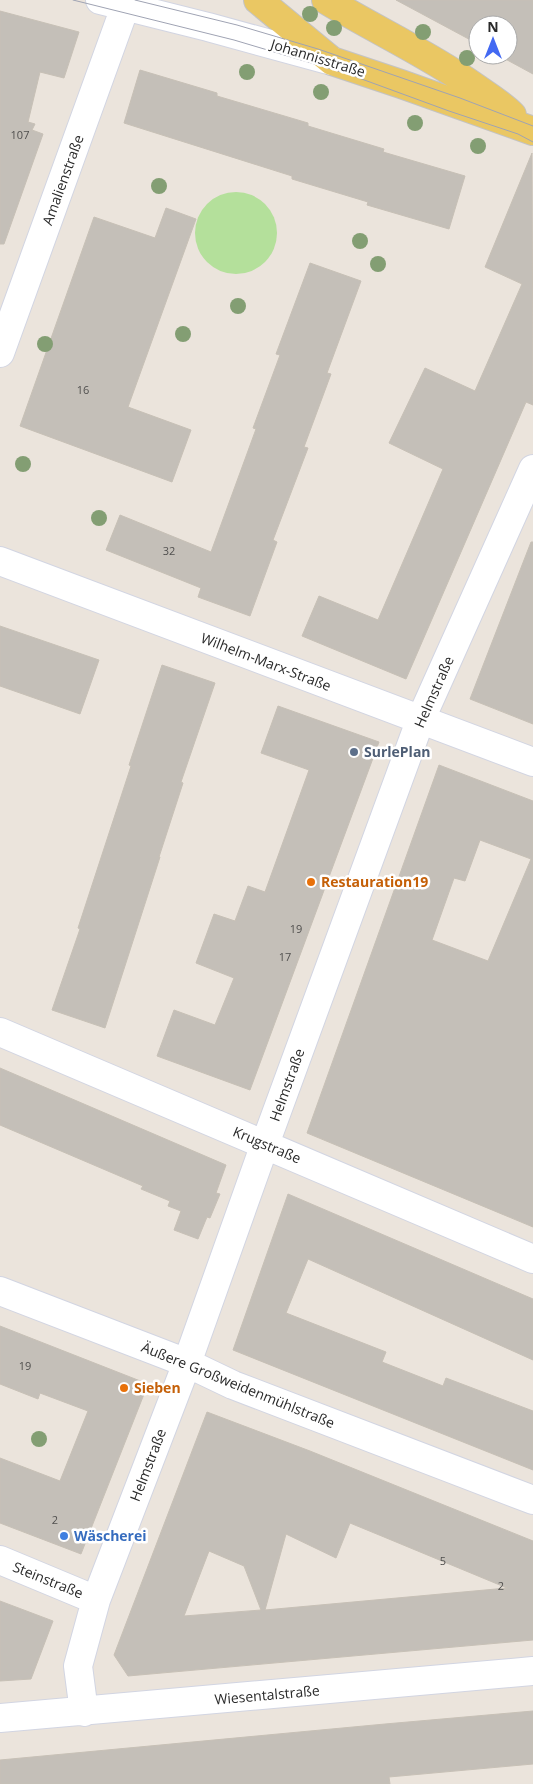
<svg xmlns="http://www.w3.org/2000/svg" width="533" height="1784" font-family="'Open Sans',sans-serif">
<rect width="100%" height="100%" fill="#ebe4dc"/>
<path fill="#b4e09b" d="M195 233a41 41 0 1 1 82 0a41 41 0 1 1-82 0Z"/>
<path fill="#c4bfb8" stroke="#c7c0b6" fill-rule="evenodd" d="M396,0h137v74l-35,-19h10v-30h-30v19z
M0,11l79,21 -15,46 -24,-6 -12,50 7,2 -3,6 11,4 -39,110h-4z
M140,70l77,23v3l91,27v3l76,23 -1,3 82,24 -16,53 -82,-24 1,-3 -76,-23v-3l-168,-53z
M532,153l1,252 -7,-3 -120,277 -104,-43 17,-40 59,24 65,-151 -54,-26 36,-75 50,23 47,-107 -37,-17z
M166,208l30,11 -68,188 63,23 -19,52 -152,-56 74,-209 61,21z
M310,263l51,18 -34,92 4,1 -27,73 4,1 -35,92 4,2 -27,74 -52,-19 3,-9 -95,-38 14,-35 91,37 45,-123 -3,-1 27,-73 -4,-1z
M531,542h2v182l-63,-25z
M0,626l99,34 -19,54 -80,-28z
M162,665l53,18 -34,99 2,1 -24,74h1l-55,171 -53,-18 28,-81 -2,-1 53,-162 -2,-1z
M278,706l101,36 -129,348 -93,-34 17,-46 41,15 19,-47 -38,-15 18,-49 21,7 13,-35 17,6 44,-122 -48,-17z
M439,765l94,36v426l-226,-94zM480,840l51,19 -43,102 -56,-21 22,-62 11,3z
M0,1068l226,97 -10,28 4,1 -10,24 -3,-1 -9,22 -24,-9 7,-19 -13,-5 2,-5 -29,-12 2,-3 -143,-61z
M288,1194l245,105v61l-225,-101 -22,54 100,39 -4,10 61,24 3,-8 87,33v59l-300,-120z
M0,1326l148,58 -67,170 -81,-31v-65l60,23 28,-70 -48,-18 -2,6 -38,-15z
M207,1412l103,39 223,90v99l-405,36 -14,-21zM350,1523l34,14 123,51 -242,22 21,-76 50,24zM209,1551l35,15 17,44 -77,6z
M0,1601l53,20 -22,58 -31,2z
M533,1711v53l-144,13 1,7h-390v-24l385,-36z"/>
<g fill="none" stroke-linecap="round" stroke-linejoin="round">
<defs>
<path id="minor" d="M100,0l108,27 124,34
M0,353l125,-346
M0,561l533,201
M0,1032l533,227
M0,1291l187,72 46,22 300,115
M0,1560l96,40
M84,1712l-6,-46 18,-66 91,-237 78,-219 155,-423 113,-252
M0,1718l533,-47"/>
<path id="major" d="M258,0l74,61 69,23 132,47
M326,0c48,29 100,53 146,85 14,10 28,18 40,30"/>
</defs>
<use href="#minor" stroke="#d2d5e2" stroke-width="30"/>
<use href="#major" stroke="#c3c3c3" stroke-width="30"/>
<use href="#minor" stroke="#fff" stroke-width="28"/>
<use href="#major" stroke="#eac763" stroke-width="28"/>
<path stroke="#9fa3b3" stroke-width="1" d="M73,0l161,40 114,34 101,37 69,23 15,8
M135,0l102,25 81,24 142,49 73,28"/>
</g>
<g fill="#839e73">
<circle cx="310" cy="14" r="8"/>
<circle cx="334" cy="28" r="8"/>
<circle cx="423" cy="32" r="8"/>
<circle cx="467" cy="58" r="8"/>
<circle cx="247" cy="72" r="8"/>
<circle cx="321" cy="92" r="8"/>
<circle cx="415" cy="123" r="8"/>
<circle cx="478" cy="146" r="8"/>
<circle cx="159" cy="186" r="8"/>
<circle cx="360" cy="241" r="8"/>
<circle cx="378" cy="264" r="8"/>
<circle cx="238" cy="306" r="8"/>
<circle cx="183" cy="334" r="8"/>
<circle cx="45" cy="344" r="8"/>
<circle cx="23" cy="464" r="8"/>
<circle cx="99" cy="518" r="8"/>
<circle cx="39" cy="1439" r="8"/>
</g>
<circle fill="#5c6f8a" stroke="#fff" stroke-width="2" cx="354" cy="752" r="5"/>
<g fill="#e8710a" stroke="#fff" stroke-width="2">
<circle cx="311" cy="882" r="5"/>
<circle cx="124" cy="1388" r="5"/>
</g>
<circle fill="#3f7fe0" stroke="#fff" stroke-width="2" cx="64" cy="1536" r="5"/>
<g text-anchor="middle" stroke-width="5" stroke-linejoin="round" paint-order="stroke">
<g font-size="11" fill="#504f4e">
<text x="20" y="139">107</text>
<text x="83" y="394">16</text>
<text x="169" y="555">32</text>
<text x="296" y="933">19</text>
<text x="285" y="961">17</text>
<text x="25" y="1370">19</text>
<text x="55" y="1524">2</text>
<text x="443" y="1565">5</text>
<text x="501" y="1590">2</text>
</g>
<g font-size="14" fill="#2a2a2a" stroke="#fff">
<text transform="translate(318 58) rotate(17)" y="5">Johannisstraße</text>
<text transform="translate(63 180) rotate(-70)" y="5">Amalienstraße</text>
<text transform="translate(266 662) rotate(21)" y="5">Wilhelm-Marx-Straße</text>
<text transform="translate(434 692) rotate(-66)" y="5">Helmstraße</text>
<text transform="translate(287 1085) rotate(-70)" y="5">Helmstraße</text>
<text transform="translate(267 1145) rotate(23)" y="5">Krugstraße</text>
<text transform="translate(238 1385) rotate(22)" y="5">Äußere Großweidenmühlstraße</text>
<text transform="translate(148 1465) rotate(-69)" y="5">Helmstraße</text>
<text transform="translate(48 1580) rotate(22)" y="5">Steinstraße</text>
<text transform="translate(267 1695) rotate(-5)" y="5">Wiesentalstraße</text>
</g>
<g font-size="14" font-weight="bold" fill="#4e5e75" stroke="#fff" text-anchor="start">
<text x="364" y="757">SurlePlan</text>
</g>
<g font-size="14" font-weight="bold" fill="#c56008" stroke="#fff" text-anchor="start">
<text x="321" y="887">Restauration19</text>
<text x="134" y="1393">Sieben</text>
</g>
<g font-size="14" font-weight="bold" fill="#366cbe" stroke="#fff" text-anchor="start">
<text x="74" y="1541">Wäscherei</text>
</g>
</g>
<g transform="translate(493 40)"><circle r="24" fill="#ffffff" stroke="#aaaaaa"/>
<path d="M0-4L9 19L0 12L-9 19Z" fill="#4369f2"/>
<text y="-8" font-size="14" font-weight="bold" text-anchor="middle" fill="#2a2a2a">N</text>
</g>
</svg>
